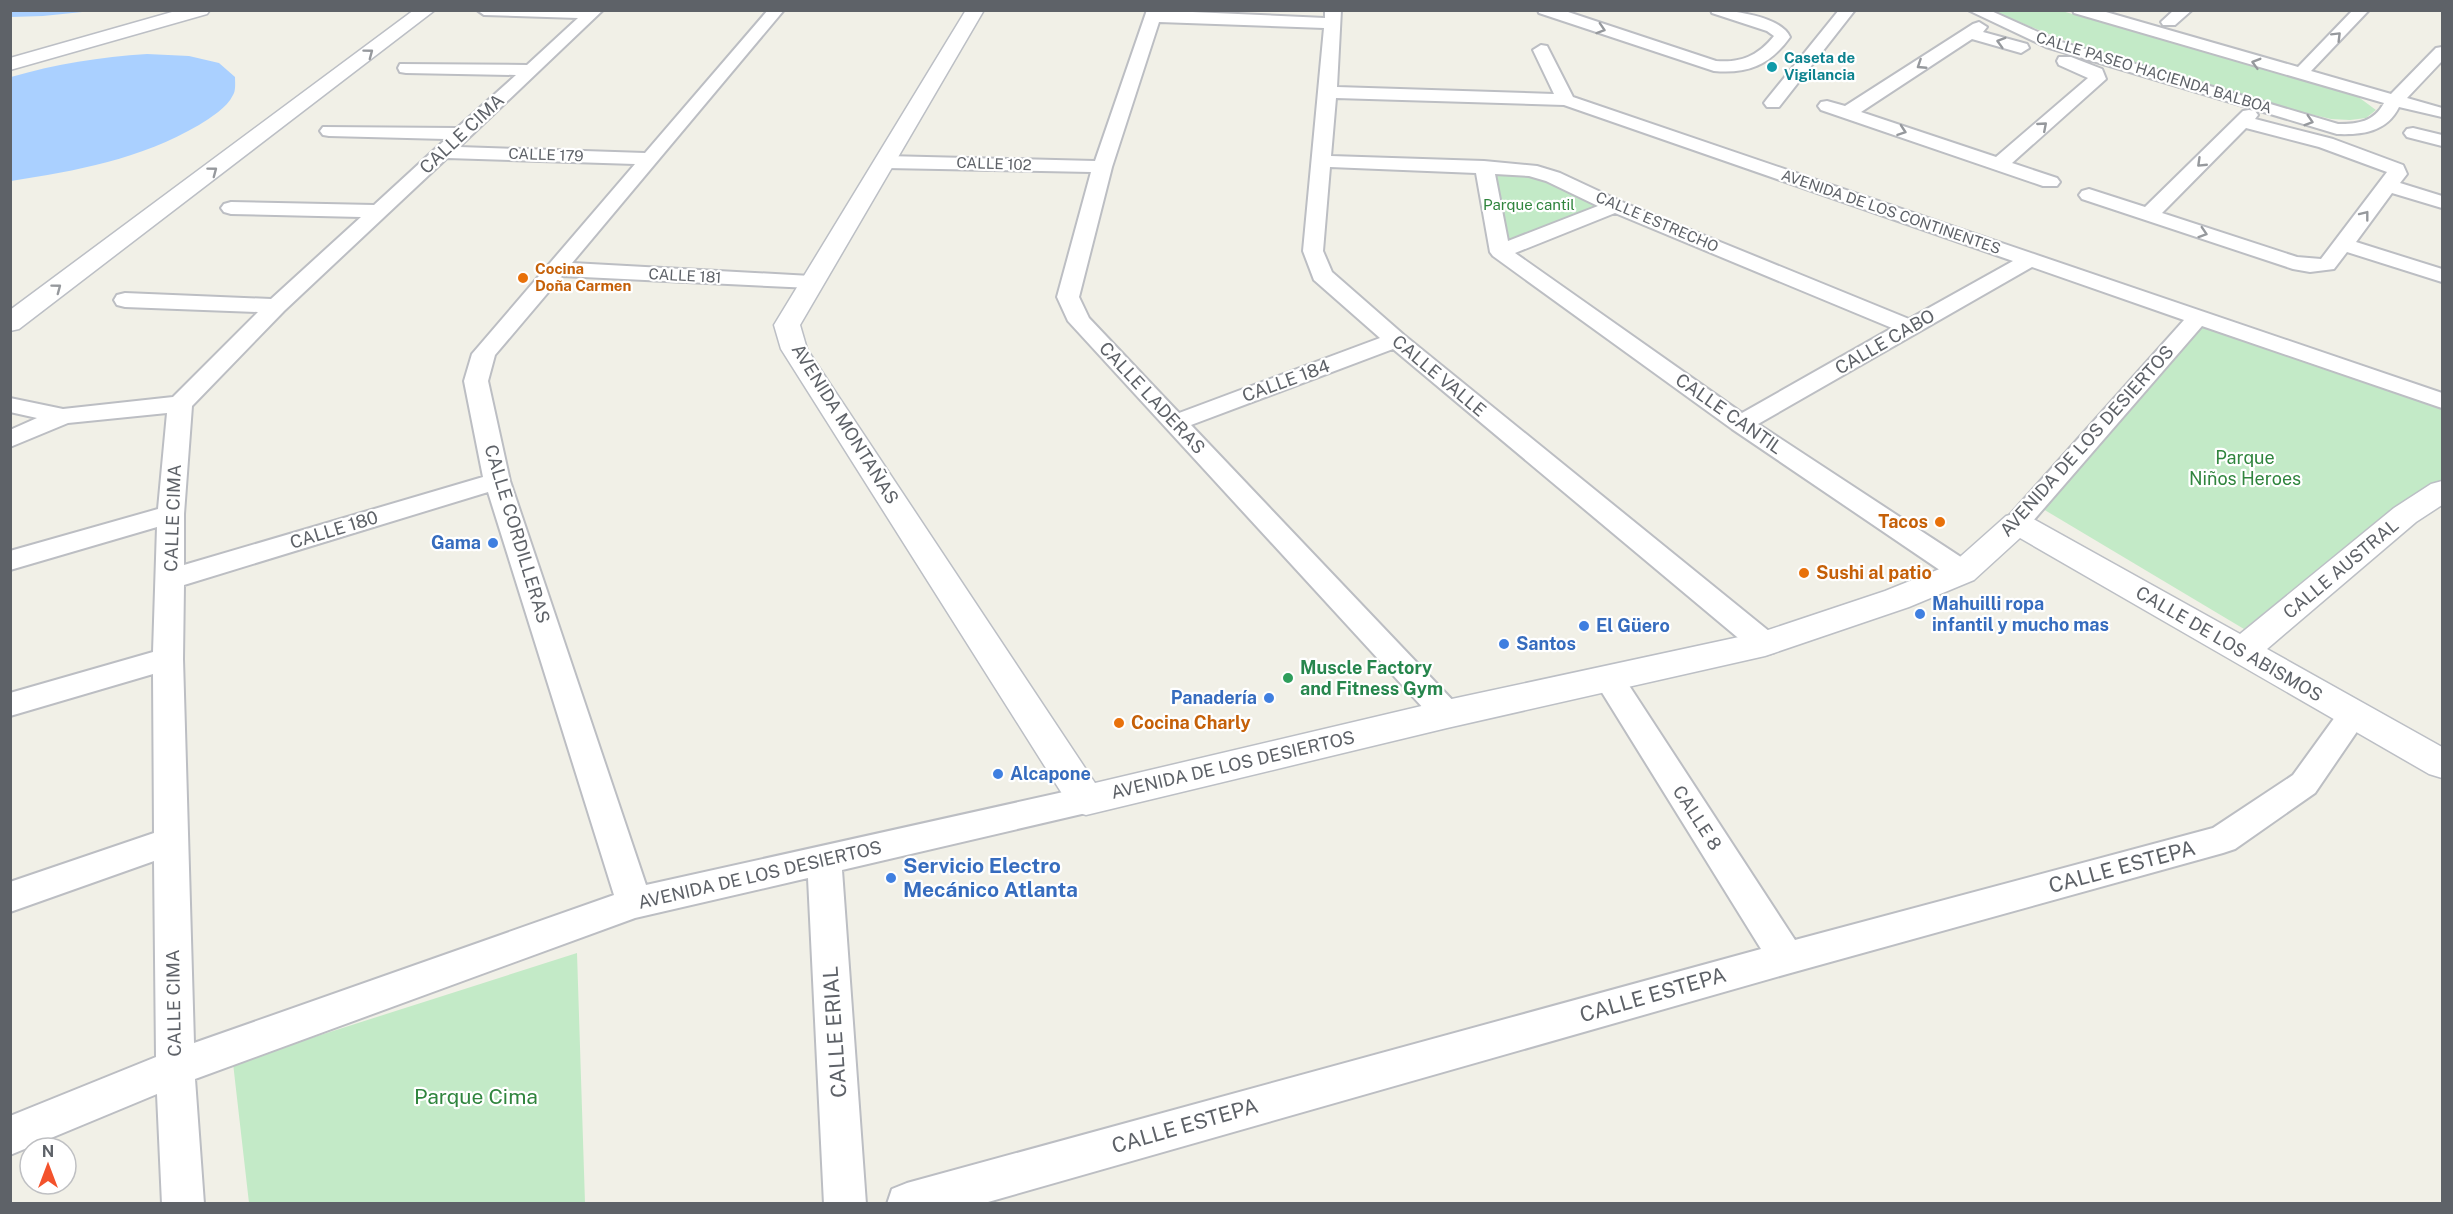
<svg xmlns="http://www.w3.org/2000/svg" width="2453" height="1214" font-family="'Public Sans',sans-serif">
<rect width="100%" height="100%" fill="#f1f0e7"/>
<path fill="#c3eac7" d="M1993,11h69l295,85 19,14 -10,8 -16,2 -19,-1 -34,-8 -201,-60 -45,-16z
M1495,170l33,3 80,33 -100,39z
M2207,321l235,83v75l-46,29 -152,121 -201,-120z
M577,953l8,250h-336l-16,-140z"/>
<path fill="#aad0ff" d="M10,11l1,-1 81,1 -49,5 -32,1z
M147,54l42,2 30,7 16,14c0,5 1,14 -2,18 -6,13 -23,23 -34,30 -58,34 -123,46 -188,56v-104c45,-13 89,-20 136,-23z"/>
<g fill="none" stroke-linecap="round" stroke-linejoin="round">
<defs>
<path id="street" d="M477,10h126l-144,137 186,6 123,-143h16l-212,253 239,13 8,1 3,5 -3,5 -8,1 -249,-12 -67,79 -7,26 22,100 136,404 440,-98 12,4 4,9 -4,9 -12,4 -244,57 24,334h-42l-16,-326 -173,40 -440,161 9,125h-42l-5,-110 -147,61v-39l146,-59 -2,-196 -144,51v-30l144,-49 -1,-159 -143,42v-23l143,-41 4,-125 -147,43v-19l148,-42 9,-96 -99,10 -58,24v-17l27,-12 -27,-6v-14l53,11 110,-12 85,-85 -133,-5 -8,-2 -3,-5 3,-5 8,-2 146,6 90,-82 -130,-3 -7,-2 -3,-4 3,-4 7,-2 143,3 72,-66 -117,-3 -6,-1 -3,-4 3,-4 134,1 59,-53 -110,-2 -6,-1 -2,-4 2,-4 127,1 51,-47 -94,-3zM447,158l188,6 -163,190 -8,27 19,96 -299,88v-51l8,-108 92,-95zM488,492l126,403 -420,148 -11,-384 1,-74z
M1147,10l178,8v-8h16l-4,77 217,7 -21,-44 8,-5 6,1 26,51 869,296v15l-240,-82 -176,203 -9,3 -9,-3 -4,-6 4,-6 176,-197 -152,-53 -274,157 215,141 4,7 -4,7 -10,3 -10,-3 -221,-150 -239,-173 -3,-4 -14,-79 -146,-6 -7,84 9,21 72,63 371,301 5,8 -5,8 -10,3 -10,-3 -362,-303 -202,76 267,281 4,8 -4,8 -11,4 -11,-4 -368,-401 -11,-24 34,-125 -205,-4 -7,-2 -2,-4 2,-4 7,-2 209,5zM1159,22l165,6 -21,223 11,29 66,58 -201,75 -90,-95 -10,-21 33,-130zM1336,98l228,7 449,156 -104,58 -287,-117 -62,-29 -23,-7 -53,-5 -153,-5zM1495,174l34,2 17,5 52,25 -90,35zM1615,213l277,115 -150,85 -227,-160z
M1538,10h24l154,51c25,2 42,-5 58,-25l-7,-5 -55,-18 -1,-3c20,0 70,6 79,27 -20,28 -42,37 -76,34l-175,-58z
M1839,10h16l-76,97h-12l-3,-4 3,-4z
M1968,10h21l69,31 280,83c20,0 36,-2 46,-21l-310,-90 -1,-3h26l199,57 55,-57h16l-58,61 80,23 45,-46 6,-1v14l-35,37 35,10v9l-43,-10c-12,25 -37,28 -62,27l-291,-87z
M2174,10h18l-17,15h-12l-2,-3z
M1979,22l8,5 -4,5 44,12 2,4 -8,5 -49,-14 -111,73 135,45 92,-79 -29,-13 -2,-4 2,-4h12l31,12 4,10 -94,84 45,15 3,4 -3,4h-14l-222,-76 -3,-4 3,-4 6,-1 18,5 128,-82z
M2249,110l6,1 3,4 -3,4 78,20 70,26 4,9 -7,9 42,13v12l-50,-15 -36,49 86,27v13l-95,-30 -13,17 -24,3 -17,-3 -211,-70 -3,-4 3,-4 7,-2 56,18 98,-96zM2246,128l73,19 68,25 -66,87 -24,-2 -135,-44z
M2413,128l29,7v11l-35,-9 -3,-4 3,-4z
M1608,667l11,3 176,270 418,-112 80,-53 50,-69 11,-4 11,4 4,8 -54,79 -80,56 -12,4 -436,121 -806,230h-94l5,-15 15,-6 854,-234 -168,-271 4,-8z"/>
<path id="secondary" d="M179,10h31l-3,4 -197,56v-12z
M414,10h21l-416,319 -9,2v-21z
M966,10h18l-184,315 7,24 288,434 352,-83 315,-68 123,-41 67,-27 54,-48 11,-3 11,3 212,118 154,-126 37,-24 11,-3v24l-26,17 -149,127 175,98v31l-13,-4 -409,-236 -46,42 -65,27 -144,49 -318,72 -361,87 -13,-4 -292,-462 -7,-24z"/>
</defs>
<use href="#street" stroke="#bcbec3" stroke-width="4"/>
<use href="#secondary" stroke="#bcbfc5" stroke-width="3"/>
<use href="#street" fill="#fff" fill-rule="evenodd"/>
<use href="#secondary" fill="#fff" fill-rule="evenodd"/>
</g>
<defs><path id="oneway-chevron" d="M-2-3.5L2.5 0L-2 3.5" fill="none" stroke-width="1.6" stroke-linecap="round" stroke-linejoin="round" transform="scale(1.5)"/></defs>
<g stroke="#96999d">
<use href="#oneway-chevron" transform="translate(1601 29) rotate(18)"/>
<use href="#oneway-chevron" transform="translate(2337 36) rotate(-45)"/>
<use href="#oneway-chevron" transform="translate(2001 42) rotate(-164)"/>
<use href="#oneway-chevron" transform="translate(369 53) rotate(-37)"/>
<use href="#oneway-chevron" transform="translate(2256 63) rotate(-164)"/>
<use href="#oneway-chevron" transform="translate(1921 65) rotate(147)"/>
<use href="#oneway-chevron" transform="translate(2309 121) rotate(17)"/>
<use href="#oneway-chevron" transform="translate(2043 126) rotate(-41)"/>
<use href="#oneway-chevron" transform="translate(1902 131) rotate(19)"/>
<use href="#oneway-chevron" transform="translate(2201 163) rotate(136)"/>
<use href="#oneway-chevron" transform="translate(213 171) rotate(-37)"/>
<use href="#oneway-chevron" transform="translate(2365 215) rotate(-52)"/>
<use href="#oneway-chevron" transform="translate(2203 233) rotate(18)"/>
<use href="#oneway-chevron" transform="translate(57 288) rotate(-37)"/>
</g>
<circle fill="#0f9aa8" stroke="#fff" stroke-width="2" cx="1772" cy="67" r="6"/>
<g fill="#e8710a" stroke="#fff" stroke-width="2">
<circle cx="523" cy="278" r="6"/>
<circle cx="1940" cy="522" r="6"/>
<circle cx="1804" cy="573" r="6"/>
<circle cx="1119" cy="723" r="6"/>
</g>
<g fill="#3f7fe0" stroke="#fff" stroke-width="2">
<circle cx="493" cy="543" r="6"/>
<circle cx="1920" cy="614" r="6"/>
<circle cx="1584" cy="626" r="6"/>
<circle cx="1504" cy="644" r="6"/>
<circle cx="1269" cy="698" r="6"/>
<circle cx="998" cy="774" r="6"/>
<circle cx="891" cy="878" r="6"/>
</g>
<circle fill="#2e9e5b" stroke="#fff" stroke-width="2" cx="1288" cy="678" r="6"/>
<g text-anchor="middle" stroke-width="4.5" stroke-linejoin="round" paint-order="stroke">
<g font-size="15" font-weight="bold" fill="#0d838f" stroke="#fff" text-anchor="start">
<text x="1784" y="63">Caseta de<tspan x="1784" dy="17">Vigilancia</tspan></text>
</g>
<g font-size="15" fill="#5e6268" stroke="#fff">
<text transform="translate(2154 73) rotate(17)" y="5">CALLE PASEO HACIENDA BALBOA</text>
<text transform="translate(546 155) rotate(2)" y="5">CALLE 179</text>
<text transform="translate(994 164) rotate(2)" y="5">CALLE 102</text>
<text transform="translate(1891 212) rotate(19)" y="5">AVENIDA DE LOS CONTINENTES</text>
<text transform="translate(1657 222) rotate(23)" y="5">CALLE ESTRECHO</text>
<text transform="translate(685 276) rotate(3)" y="5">CALLE 181</text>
</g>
<g font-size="15" fill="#30853e" stroke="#fff">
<text x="1529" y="210">Parque cantil</text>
</g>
<g font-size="15" font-weight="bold" fill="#c56008" stroke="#fff" text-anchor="start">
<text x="535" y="274">Cocina<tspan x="535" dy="17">Doña Carmen</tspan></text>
</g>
<g font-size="18" fill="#5e6268" stroke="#fff">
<text transform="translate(462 134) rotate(-43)" y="6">CALLE CIMA</text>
<text transform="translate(1885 342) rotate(-30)" y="6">CALLE CABO</text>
<text transform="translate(1439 376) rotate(40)" y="6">CALLE VALLE</text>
<text transform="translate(1286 381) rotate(-20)" y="6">CALLE 184</text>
<text transform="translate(1152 398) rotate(47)" y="6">CALLE LADERAS</text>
<text transform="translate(1729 414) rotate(35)" y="6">CALLE CANTIL</text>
<text transform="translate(845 424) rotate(58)" y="6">AVENIDA MONTAÑAS</text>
<text transform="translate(2087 441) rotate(-48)" y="6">AVENIDA DE LOS DESIERTOS</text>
<text transform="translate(173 518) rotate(-88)" y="6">CALLE CIMA</text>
<text transform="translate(334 530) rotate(-17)" y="6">CALLE 180</text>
<text transform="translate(517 534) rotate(73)" y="6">CALLE CORDILLERAS</text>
<text transform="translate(2341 569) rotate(-40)" y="6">CALLE AUSTRAL</text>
<text transform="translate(2229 644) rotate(30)" y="6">CALLE DE LOS ABISMOS</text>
<text transform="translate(1233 765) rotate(-13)" y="6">AVENIDA DE LOS DESIERTOS</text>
<text transform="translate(1697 818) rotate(57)" y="6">CALLE 8</text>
<text transform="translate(760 875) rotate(-13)" y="6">AVENIDA DE LOS DESIERTOS</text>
<text transform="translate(174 1003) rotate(-91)" y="6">CALLE CIMA</text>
</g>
<g font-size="18" fill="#30853e" stroke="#fff">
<text x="2245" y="464">Parque<tspan x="2245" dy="21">Niños Heroes</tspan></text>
</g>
<g font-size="18" font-weight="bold" fill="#c56008" stroke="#fff" text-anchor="start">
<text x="1928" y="528" text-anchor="end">Tacos</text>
<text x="1816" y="579">Sushi al patio</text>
<text x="1131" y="729">Cocina Charly</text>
</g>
<g font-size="18" font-weight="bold" fill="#366cbe" stroke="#fff" text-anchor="start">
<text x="481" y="549" text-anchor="end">Gama</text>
<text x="1932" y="610">Mahuilli ropa<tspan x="1932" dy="21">infantil y mucho mas</tspan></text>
<text x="1596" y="632">El Güero</text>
<text x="1516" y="650">Santos</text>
<text x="1257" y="704" text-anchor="end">Panadería</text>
<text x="1010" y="780">Alcapone</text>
</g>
<g font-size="18" font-weight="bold" fill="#27864d" stroke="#fff" text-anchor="start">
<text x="1300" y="674">Muscle Factory<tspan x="1300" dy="21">and Fitness Gym</tspan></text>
</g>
<g font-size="21" font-weight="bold" fill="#366cbe" stroke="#fff" text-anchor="start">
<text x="903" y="873">Servicio Electro<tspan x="903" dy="24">Mecánico Atlanta</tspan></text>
</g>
<g font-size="21" fill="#5e6268" stroke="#fff">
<text transform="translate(2122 867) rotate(-15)" y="7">CALLE ESTEPA</text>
<text transform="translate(1653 995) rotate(-16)" y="7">CALLE ESTEPA</text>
<text transform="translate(835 1032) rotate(-94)" y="7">CALLE ERIAL</text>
<text transform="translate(1185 1126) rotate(-16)" y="7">CALLE ESTEPA</text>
</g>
<g font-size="21" fill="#30853e" stroke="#fff">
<text x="476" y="1104">Parque Cima</text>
</g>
</g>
<rect width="2453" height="1214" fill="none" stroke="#5e6268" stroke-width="24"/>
<g transform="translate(48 1166)"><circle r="28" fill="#ffffff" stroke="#bfc0c3" stroke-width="1.5"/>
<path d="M0-4.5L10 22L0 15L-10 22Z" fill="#f3522c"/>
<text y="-9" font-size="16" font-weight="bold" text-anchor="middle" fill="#5e6268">N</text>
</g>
</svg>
